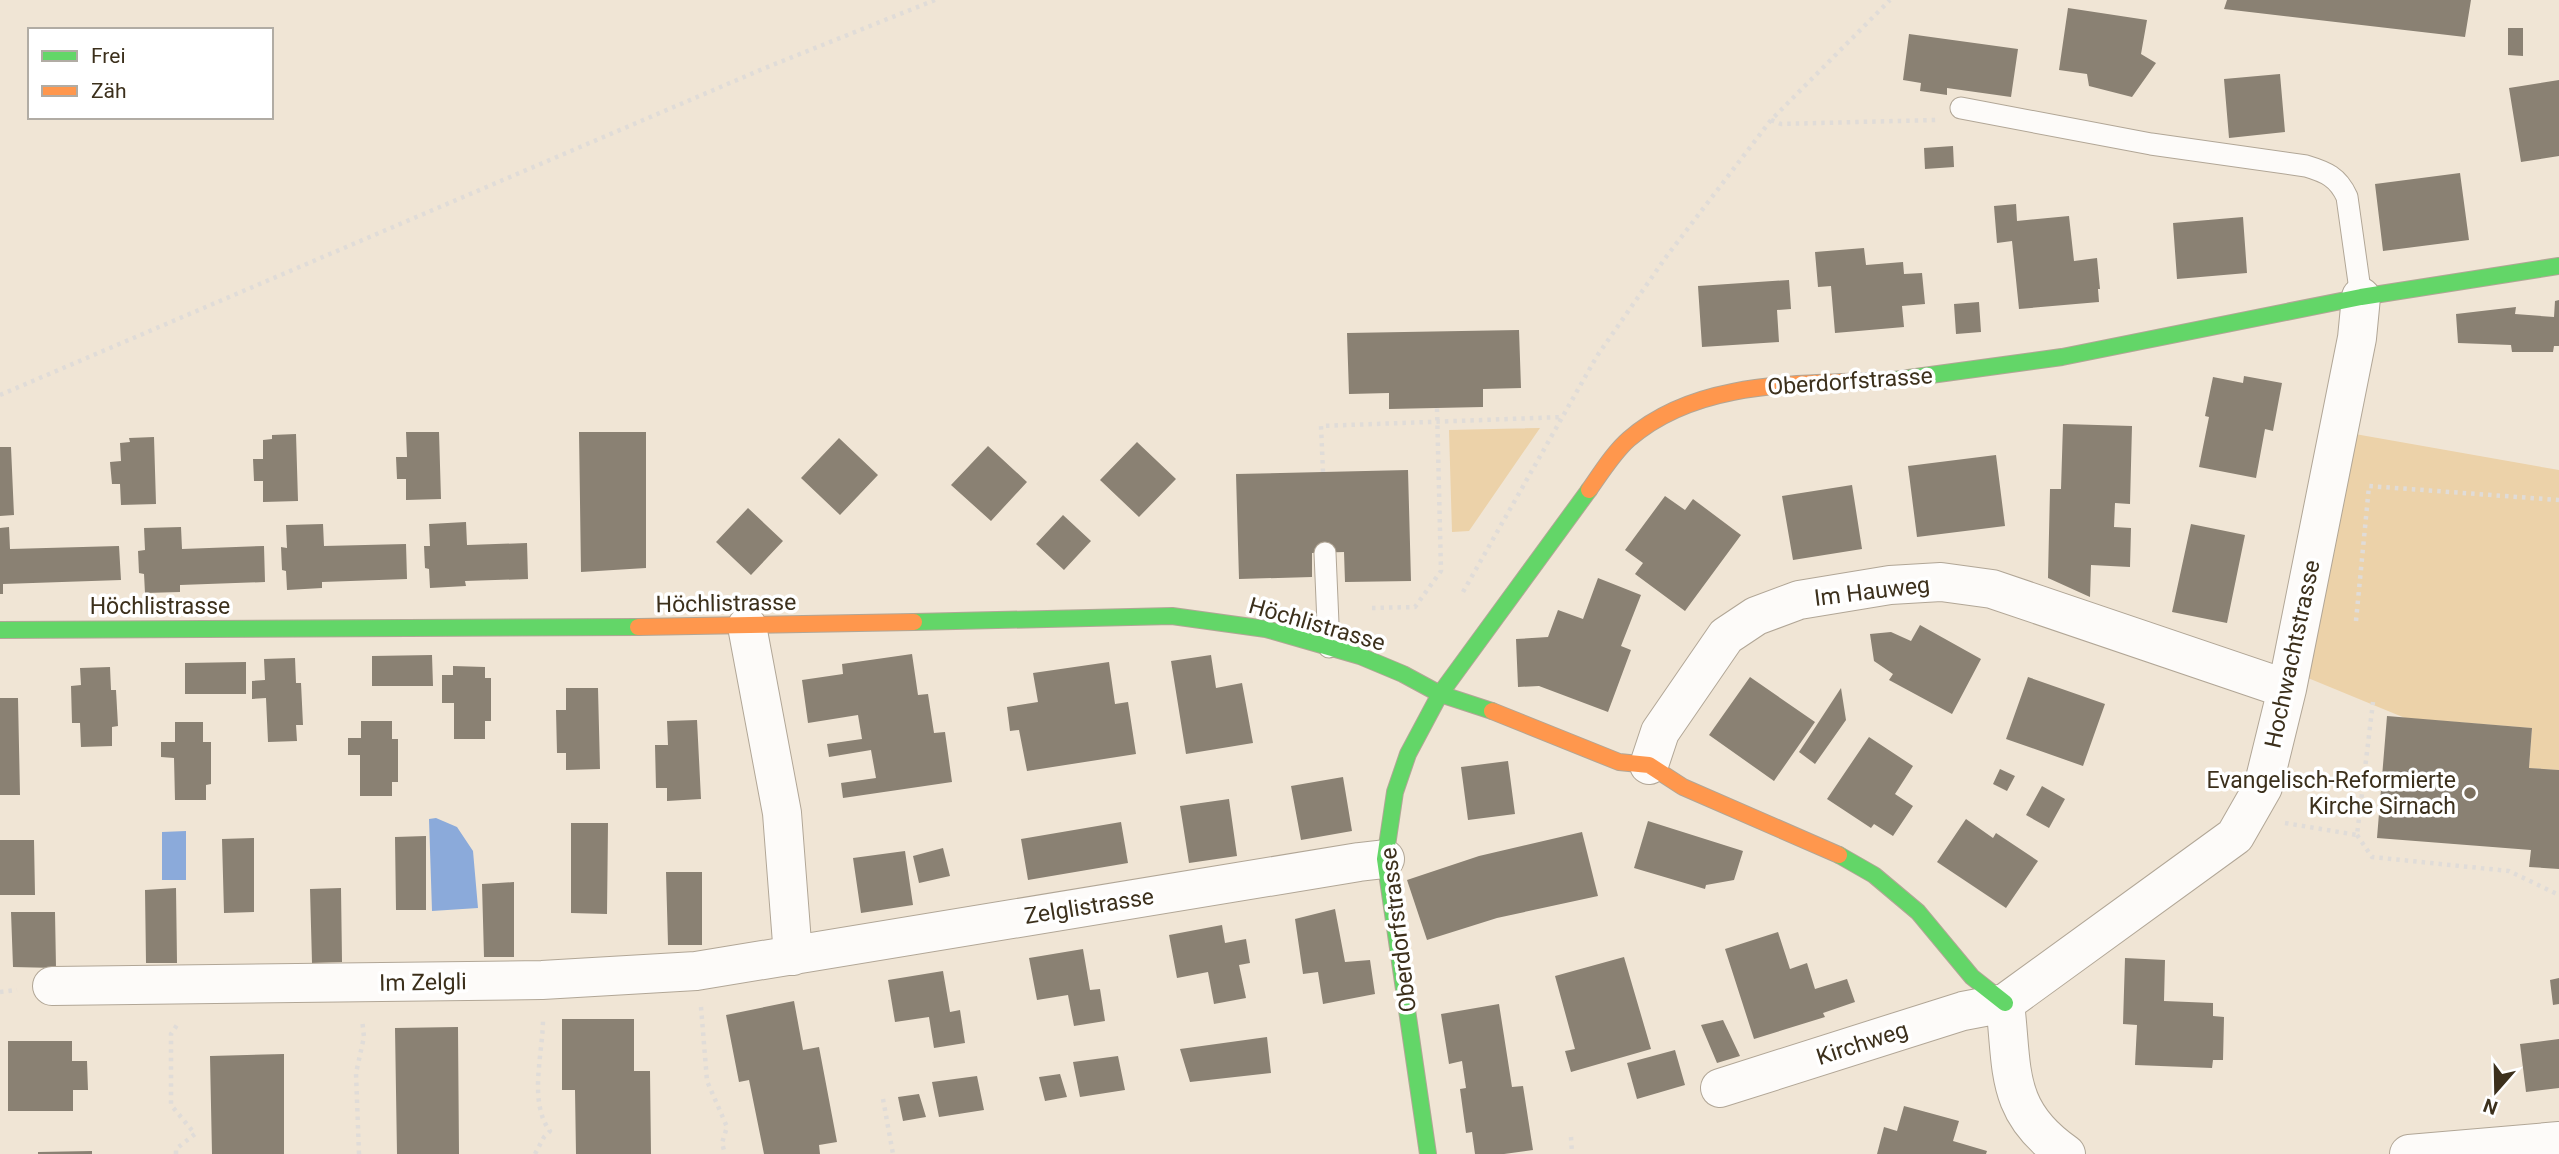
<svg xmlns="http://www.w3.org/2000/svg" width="2559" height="1154" font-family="Roboto,sans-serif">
<rect width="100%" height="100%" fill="#f0e5d5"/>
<path fill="#ecd2a9" d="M1540,428l-71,103 -17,1 -3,-102z
M2355,434l204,36v300l-30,-2 3,-40 -127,-10 -97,-40z"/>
<path fill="#8baada" d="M436,818l21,9 16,24 5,57 -46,3 -3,-92z
M186,831v49h-24v-48z"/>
<path fill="#8a8173" d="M2227,0h244l-6,37 -241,-28z
M2068,8l79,12 -6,34 15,9 -24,34 -43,-11 -2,-12 -28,-4z
M2508,28h15v28l-15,-1z
M1909,34l109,15 -7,48 -64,-9v7l-27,-4 1,-8 -18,-3z
M2280,74l5,58 -56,6 -5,-59z
M2559,80v76l-38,6 -12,-74z
M1953,146l1,21 -29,2 -1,-21z
M2460,173l9,67 -86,11 -8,-67z
M2016,204l1,17 52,-5 5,45 23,-3 3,31h-2l1,13 -80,7 -7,-68 -15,2 -3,-37z
M2243,217l4,56 -70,6 -4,-56z
M1864,248l2,17 37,-3 1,12 18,-1 3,31 -23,2 2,21 -69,6 -4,-47 -13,1 -3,-35z
M1789,280l2,29 -14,1 2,32 -77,5 -4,-61z
M2559,300v46h-5l-1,6h-41l-1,-7 -53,-2 -2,-29 60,-7 -1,7 39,3 1,-16z
M1979,302l2,30 -25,2 -2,-30z
M1519,330l2,58 -38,1v18l-94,2v-16l-40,1 -2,-61z
M2244,376l38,7 -9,48 -8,-2 -9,49 -57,-11 10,-50 -4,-1 8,-39 30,6z
M2063,424l69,2 -2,78 -15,-1 -1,24 17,1 -1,39 -39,-2 -1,32 -42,-19 2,-89h11z
M406,432h33l2,67 -35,1v-21h-9l-1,-22h11z
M579,432h67v136l-65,4z
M296,434l2,67 -35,1v-21h-9l-1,-22h10v-19l9,-1v-4z
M154,437l2,67 -35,1 -1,-21h-8l-2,-22 11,-1 -1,-18 10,-1 -1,-4z
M839,438l39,37 -38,40 -39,-37z
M1137,442l39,37 -37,38 -39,-37z
M988,446l39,36 -36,39 -40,-36z
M0,447h11l3,68 -14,1z
M1996,455l9,71 -88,11 -9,-71z
M1408,470l3,111 -66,1 -1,-30 -32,1v24l-73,2 -3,-105z
M1852,485l10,64 -69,11 -11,-64z
M1665,496l20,14 8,-11 48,36 -56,76 -50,-37 8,-11 -18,-13z
M748,508l35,33 -32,34 -35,-33z
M1063,515l28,26 -27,29 -28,-26z
M466,522l1,23 60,-2 1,36 -63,2 1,5 -36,2 -1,-19 -4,-1 -1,-22h6l-1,-22z
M323,524l1,22 82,-2 1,35 -85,3v6l-35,2 -1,-19 -4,-1 -1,-23 6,1 -1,-23z
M2191,524l54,11 -18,88 -55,-11z
M9,527l1,22 109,-3 2,34 -118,4v10h-3v-66z
M181,527l1,22 82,-3 1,36 -85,3v7l-35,1 -1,-19 -5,-1 -1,-22 7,-1 -1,-22z
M1598,578l43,17 -20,51 10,4 -23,62 -69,-26 -21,1 -2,-48 32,-2 10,-27 25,9z
M1920,625l61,34 -29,55 -63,-34 4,-6 -19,-13 -4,-27 21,-2 20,9z
M912,654l6,41 10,-1 6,39 11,-1 7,50 -109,16 -2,-15 35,-5 -5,-28 -42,7 -2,-13 35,-5 -4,-24 -50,8 -6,-43 41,-6 -1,-10z
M432,655l1,31h-61v-30z
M1211,655l5,33 26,-5 11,60 -67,11 -15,-93z
M295,658l1,25h5l2,42h-7l1,16 -29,1 -2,-44 -14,1v-18l13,-1 -1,-21z
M246,662v32h-61v-31z
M1109,662l6,42 13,-2 8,52 -109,17 -8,-41 -9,1 -3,-24 31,-5 -5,-29z
M453,666l32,1v11h6v43h-6v18h-31v-36h-12v-28h11z
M110,667l1,23h5l2,36 -6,1v19l-31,1 -1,-24h-8l-1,-37 10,-1 -1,-17z
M1750,677l65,45 -41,59 -65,-46z
M2028,677l77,27 -22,62 -77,-27z
M566,688h32l2,81 -34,1v-17h-9l-1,-43h10z
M1841,688l5,32 -31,44 -16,-12z
M0,698h18l2,97h-20z
M2387,716l145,12 -3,40 30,2v99l-30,-2 2,-17 -154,-12z
M697,720l4,79 -34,2v-13h-11l-1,-43h13l-1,-24z
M361,721h31v18h6v43h-6v14h-32v-41h-12v-17h13z
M175,722h28v20h8v42l-5,1v15h-31l-1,-42 -13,-1v-15h14z
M1869,737l44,29 -18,28 18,12 -20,30 -19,-12 -3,4 -44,-29z
M1508,761l7,53 -47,6 -7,-53z
M2000,769l15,7 -8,15 -14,-7z
M1343,777l9,54 -51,9 -10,-54z
M2042,786l23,13 -16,29 -23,-13z
M1229,799l8,57 -48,7 -9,-57z
M1966,819l27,19 3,-5 42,28 -32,47 -69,-46z
M1648,821l95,30 -9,29 -28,5 -1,4 -71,-21z
M1121,822l7,41 -100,17 -7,-41z
M571,823h37l-1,91 -36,-1z
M1582,832l16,64 -101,22 -70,22 -20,-60 72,-24z
M426,836v74h-30l-1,-73z
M254,838v74l-30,1 -2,-74z
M0,840h34l1,55h-35z
M943,848l7,28 -31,7 -6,-27z
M905,851l8,54 -52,8 -8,-55z
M666,872h36v73h-34z
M514,882v75h-30l-2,-73z
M176,888l1,75h-31l-1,-73z
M341,888l1,74 -30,1 -2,-74z
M1335,909l10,53 25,-2 5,34 -52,10 -5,-32 -15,2 -8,-55z
M11,912h44l1,56 -43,-1z
M1222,925l3,18 21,-4 4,24 -11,2 7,33 -32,6 -6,-32 -31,6 -8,-43z
M1778,932l12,37 17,-6 8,26 32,-10 8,23 -32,11 2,4 -71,22 -29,-90z
M1083,949l7,41 10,-1 5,32 -31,5 -6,-31 -31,5 -8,-42z
M1624,957l27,92 -80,23 -6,-21 10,-2 -20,-73z
M2125,958l40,2 -1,41 49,2v13l11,1 -1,43h-10l-1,8 -77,-3 2,-40 -14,-1z
M943,971l7,41 10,-2 5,33 -31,5 -5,-31 -34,5 -7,-42z
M2559,978v26l-6,1 -3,-25z
M794,1001l9,49 16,-3 18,95 -18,3 1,9h-56l-15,-74 -10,2 -13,-67z
M1499,1004l13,83 11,-1 10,64 -29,4h-29l-3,-22 -6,1 -6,-44 6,-1 -4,-27 -13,3 -8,-50z
M562,1019h72v52h16l1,83h-75l-1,-64h-13z
M1723,1020l17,36 -23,7 -16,-38z
M458,1027l1,127h-62l-2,-126z
M1267,1037l4,36 -81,9 -10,-33z
M2559,1039v49l-33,4 -6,-48z
M8,1041h64v20h15l1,29h-15v21h-65z
M1675,1050l10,35 -48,14 -10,-36z
M284,1054v100h-72l-2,-98z
M1118,1056l7,34 -45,7 -7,-35z
M1060,1074l7,23 -22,4 -6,-24z
M977,1076l7,34 -45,7 -7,-35z
M919,1094l7,23 -23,4 -5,-24z
M1904,1106l55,15 -6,20 34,10 -1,3h-109l7,-27 13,4z
M92,1151v3h-54v-2z"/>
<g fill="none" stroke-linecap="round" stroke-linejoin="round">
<defs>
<path id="lane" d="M1961,108l190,36 155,22c20,6 32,11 41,31l14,100
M1325,553l4,94"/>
<path id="street" d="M747,626l35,187 11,143
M1649,765l11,-33 66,-96 30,-20 43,-16 91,-15 51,-3 51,7 295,100
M52,986l490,-6 154,-9 663,-109 26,-3
M1720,1088l243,-77 42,-8
M2066,1154c-62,-43 -53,-84 -61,-151l230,-167 28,-49 24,-98 70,-351 4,-41
M2409,1154l150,-13"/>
<path id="fast" d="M1894,380l168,-23 299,-60 198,-31
M914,622l258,-6 94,13 94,27 43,18 37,20 52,17
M0,630l638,-3
M1839,855l35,20 44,37 54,65 33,26
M1428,1154l-43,-295 10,-67 13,-38 32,-60 149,-204"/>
<path id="slow" d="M1589,490c12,-17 25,-38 40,-51 71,-62 178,-54 265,-59
M638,627l276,-5
M1492,711l127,51 30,3 34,22 156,68"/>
</defs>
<use href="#lane" stroke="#b1a696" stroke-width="23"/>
<use href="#street" stroke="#b1a696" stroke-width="40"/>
<use href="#fast" stroke="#b1a696" stroke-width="18"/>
<use href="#slow" stroke="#b1a696" stroke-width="18"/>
<path stroke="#e0dcd8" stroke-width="4.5" stroke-dasharray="3.5 5" stroke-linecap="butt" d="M1771,120l10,4 155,-4
M0,395l765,-327 170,-68
M1323,472l-2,-46 242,-9
M1463,592l134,-236 69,-99 105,-137 119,-120
M1372,608l43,-1 26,-36 -4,-163
M2356,621l13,-135 190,14
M2285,823l72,12 16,-133
M2357,835l15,22 137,14 50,24
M0,992l17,-2
M701,1007l6,74 20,46 -5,16 3,11
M883,1099l10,55
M1571,1137l1,17
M176,1154v-5l19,-15 -24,-29v-71l8,-12
M359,1154l-3,-81 8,-36 -2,-18
M535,1154l9,-17 6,-6c-22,-29 -7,-77 -7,-112"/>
<use href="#lane" stroke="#fdfbf9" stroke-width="21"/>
<use href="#street" stroke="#fdfbf9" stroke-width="38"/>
<use href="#fast" stroke="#63d668" stroke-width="16"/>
<use href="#slow" stroke="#ff974d" stroke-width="16"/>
</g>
<circle fill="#7b6f5d" stroke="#fff" stroke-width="2.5" cx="2470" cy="793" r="7"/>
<g text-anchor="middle" stroke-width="7" stroke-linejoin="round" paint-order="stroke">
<g font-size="23" fill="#3c301c" stroke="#fff">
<text transform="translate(1850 381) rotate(-4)" y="8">Oberdorfstrasse</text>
<text transform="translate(1872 591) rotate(-7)" y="8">Im Hauweg</text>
<text transform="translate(726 603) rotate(-1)" y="8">Höchlistrasse</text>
<text x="160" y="614">Höchlistrasse</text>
<text transform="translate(1317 624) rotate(16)" y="8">Höchlistrasse</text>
<text transform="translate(2292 654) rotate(-78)" y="8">Hochwachtstrasse</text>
<text transform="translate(1089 906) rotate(-9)" y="8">Zelglistrasse</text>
<text transform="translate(1398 930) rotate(-97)" y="8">Oberdorfstrasse</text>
<text transform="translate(423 982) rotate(-1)" y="8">Im Zelgli</text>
<text transform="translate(1862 1043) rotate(-18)" y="8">Kirchweg</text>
</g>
<g font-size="23" fill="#3c301c" stroke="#fff" text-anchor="end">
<text x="2456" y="788">Evangelisch-Reformierte<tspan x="2456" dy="26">Kirche Sirnach</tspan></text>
</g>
</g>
<rect x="28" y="28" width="245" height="91" fill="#ffffff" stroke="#b1aca4" stroke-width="2"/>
<rect x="42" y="51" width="35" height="10" fill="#63d668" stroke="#b1aca4" stroke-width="2"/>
<text x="91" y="63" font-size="21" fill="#3c301c">Frei</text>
<rect x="42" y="86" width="35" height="10" fill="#ff974d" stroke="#b1aca4" stroke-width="2"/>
<text x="91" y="98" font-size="21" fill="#3c301c">Zäh</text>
<g transform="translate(2496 1091) rotate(200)" stroke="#ffffff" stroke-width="5" paint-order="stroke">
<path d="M0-5L12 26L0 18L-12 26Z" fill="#3c301c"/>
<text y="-10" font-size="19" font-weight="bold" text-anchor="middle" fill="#3c301c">N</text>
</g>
</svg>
